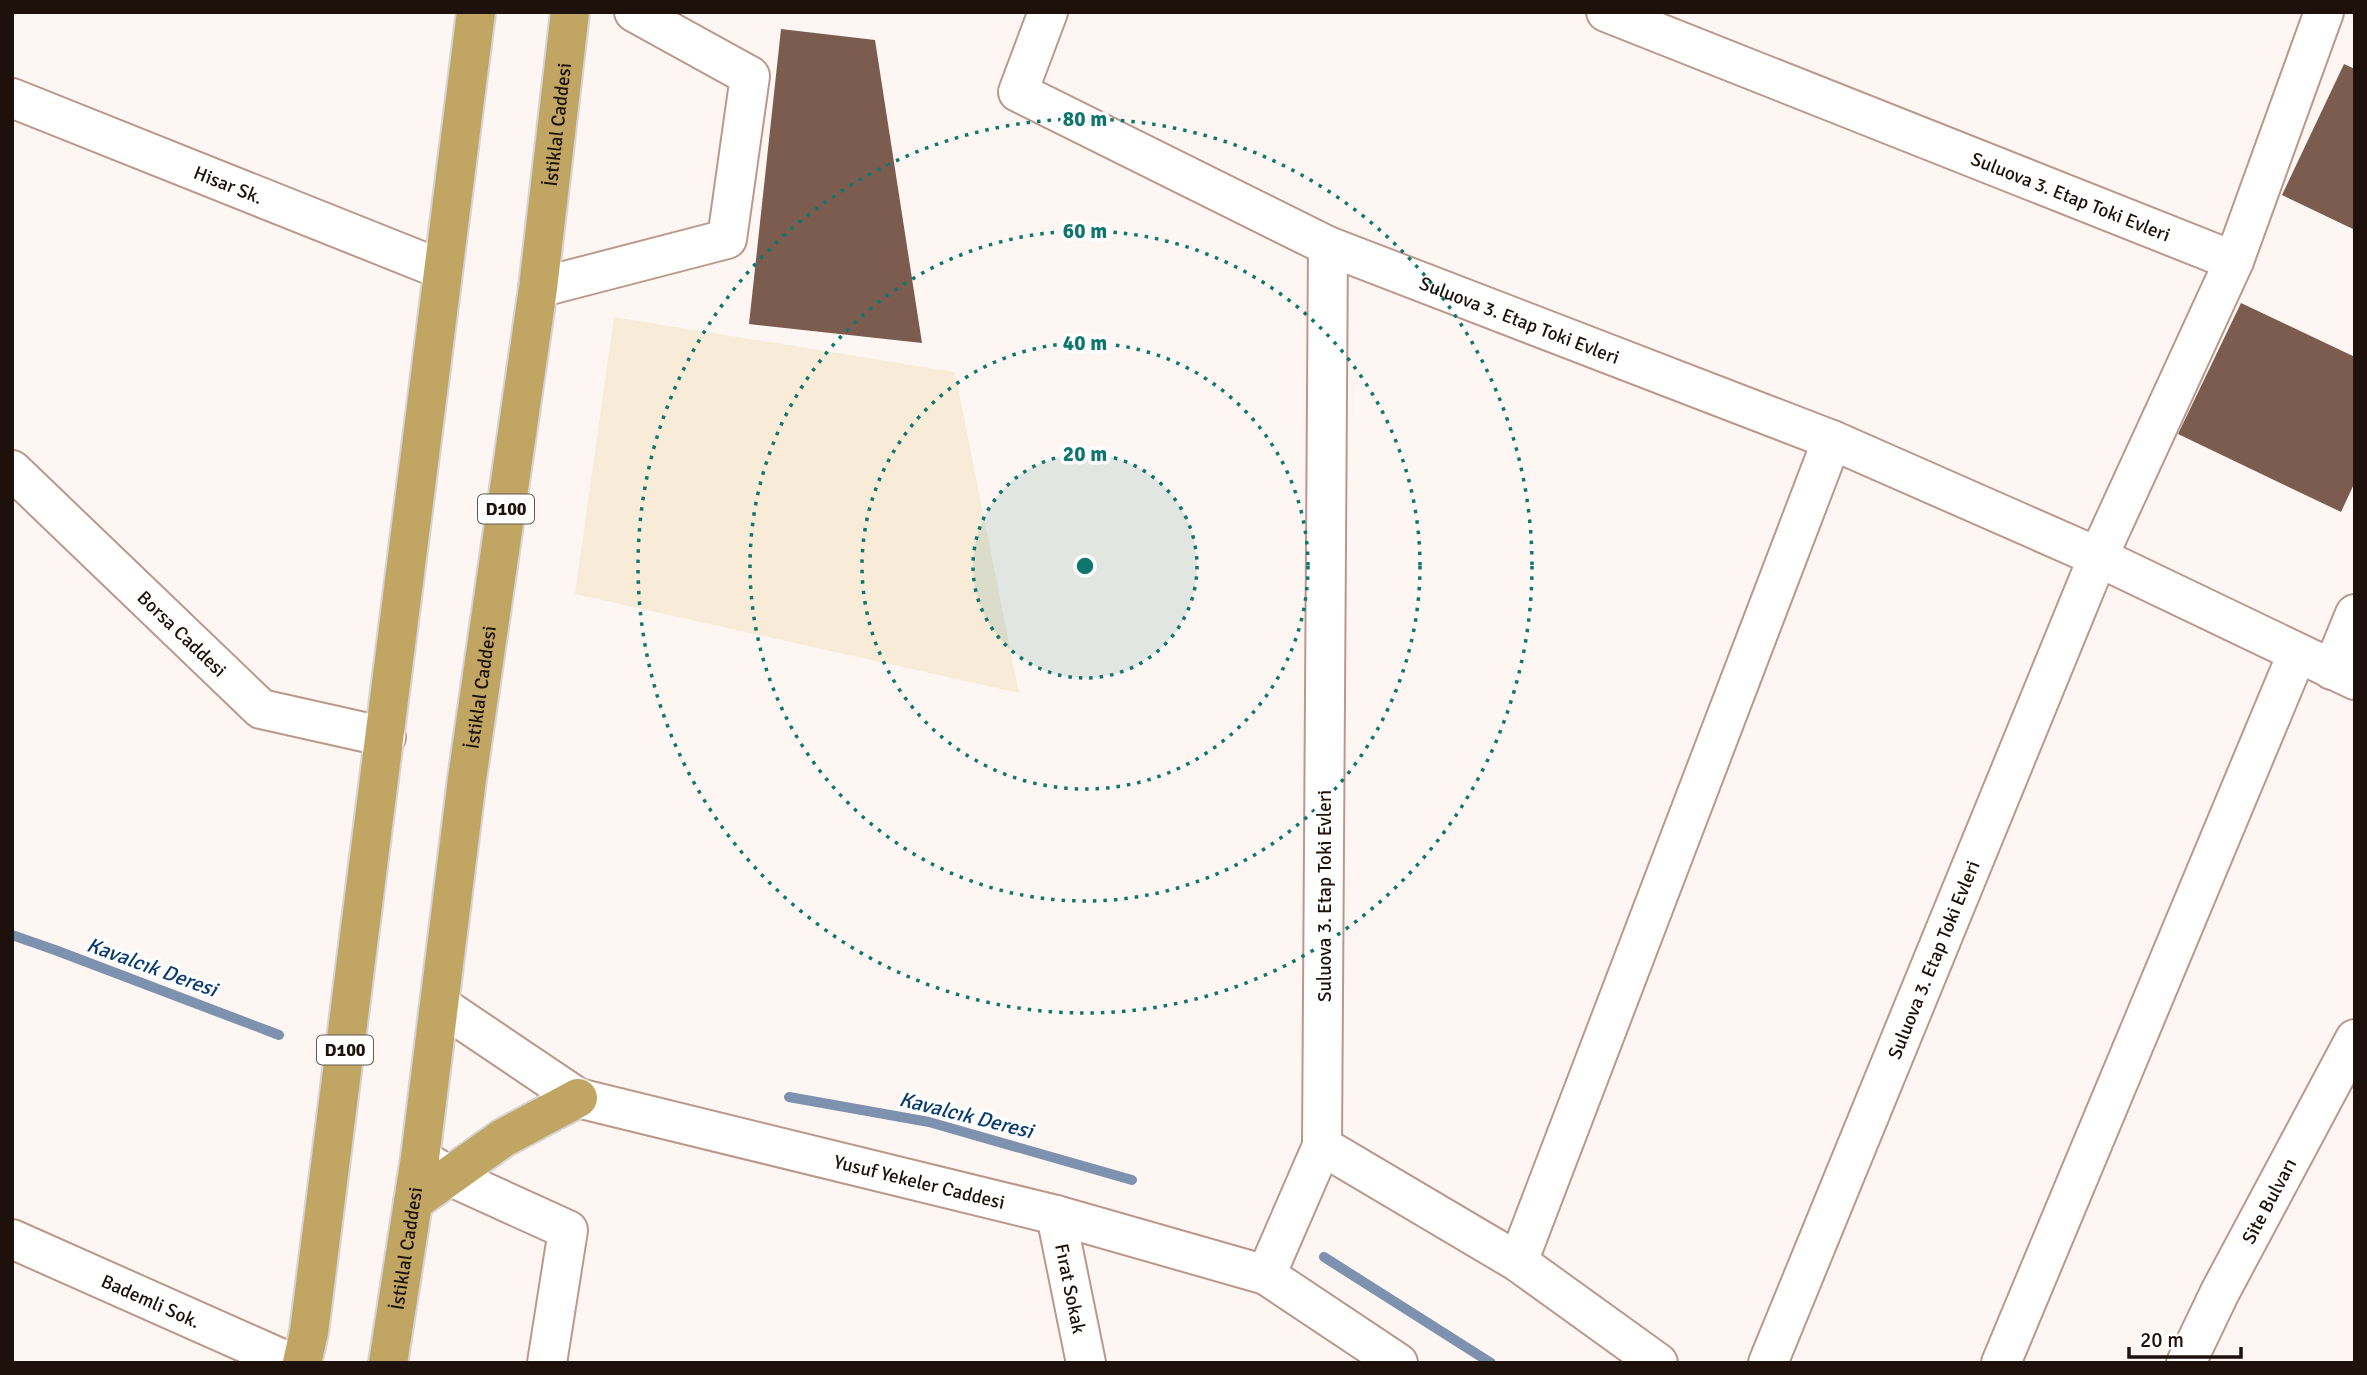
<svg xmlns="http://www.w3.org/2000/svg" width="2367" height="1375" font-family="Signika,sans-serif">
<rect width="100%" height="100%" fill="#fef6f3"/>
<path fill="#f8ecd8" d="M614,317l341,55 64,321 -444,-99z"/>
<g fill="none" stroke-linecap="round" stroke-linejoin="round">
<path stroke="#7d92af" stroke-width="10" d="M12,935l43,15 224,85
M789,1097l140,25 203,58
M1324,1257l167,106"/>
</g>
<path fill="#7d5c50" d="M781,29l94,11 47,303 -173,-19z
M2344,64l11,5v161l-73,-35z
M2241,303l114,54v125l-14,30 -163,-78z"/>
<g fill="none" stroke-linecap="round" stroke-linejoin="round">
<defs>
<g id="minor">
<path id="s1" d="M1048,12l-30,80 310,154 504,194 266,117 257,123"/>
<path id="s2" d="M1606,12l628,249"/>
<path id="s3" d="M12,98l431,172"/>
<path d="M1328,246l-6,900 196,116 140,101"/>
<path d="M538,288l189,-49 23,-163 -116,-64"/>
<path id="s4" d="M12,470l249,239 125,28"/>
<path d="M2332,670l23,-56"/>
<path id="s5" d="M440,1005l138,93 478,117 210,60 132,88"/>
<path d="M425,1161l24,15 119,54 -21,133"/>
<path id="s6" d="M1056,1215l30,148"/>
<path id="s7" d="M12,1239l279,124"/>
<path d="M1518,1262l314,-822"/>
<path d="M1266,1275l56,-129"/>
<path id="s8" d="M1768,1363l330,-806 136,-296 90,-249"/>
<path d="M2001,1363l296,-709"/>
<path id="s9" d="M2186,1363l34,-71 135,-253"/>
</g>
<g id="highway">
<path d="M413,1202l90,-64 75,-40"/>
<path d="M302,1363l7,-31 167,-1320"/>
<path id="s10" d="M388,1363l32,-205 47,-379 71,-491 32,-276"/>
</g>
</defs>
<use href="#minor" stroke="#bc988b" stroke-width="42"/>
<use href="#highway" stroke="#d6d4d3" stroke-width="42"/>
<use href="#minor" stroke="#fff" stroke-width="38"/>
<use href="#highway" stroke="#c0a662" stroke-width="38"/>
</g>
<circle cx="1085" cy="566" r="112" fill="#0f766e" fill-opacity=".12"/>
<g fill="none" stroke="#0f766e" stroke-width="3.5" stroke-dasharray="3.5 7">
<circle cx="1085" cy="566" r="112"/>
<circle cx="1085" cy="566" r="223"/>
<circle cx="1085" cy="566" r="335"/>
<circle cx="1085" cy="566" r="447"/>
</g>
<g text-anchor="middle" stroke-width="7" stroke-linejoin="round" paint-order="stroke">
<g fill="#fff" stroke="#625855" stroke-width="2">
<rect x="478" y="494.5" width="56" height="29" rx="5"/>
<rect x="317" y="1035.5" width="56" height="29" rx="5"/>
</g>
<g font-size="18" font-weight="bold" fill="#1e110c">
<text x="506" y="515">D100</text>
<text x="345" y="1056">D100</text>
</g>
<g font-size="19" fill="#1e110c" stroke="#fff">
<text dy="7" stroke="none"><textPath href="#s10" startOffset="1250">İstiklal Caddesi</textPath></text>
<text dy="7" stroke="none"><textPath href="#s3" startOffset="233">Hisar Sk.</textPath></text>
<text dy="7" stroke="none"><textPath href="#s2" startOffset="500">Suluova 3. Etap Toki Evleri</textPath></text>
<text dy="7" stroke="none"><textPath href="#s1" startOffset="637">Suluova 3. Etap Toki Evleri</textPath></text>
<text dy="7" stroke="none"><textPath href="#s4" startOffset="236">Borsa Caddesi</textPath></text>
<text dy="7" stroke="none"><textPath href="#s10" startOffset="682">İstiklal Caddesi</textPath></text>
<text transform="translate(1324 896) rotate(-90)" y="7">Suluova 3. Etap Toki Evleri</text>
<text dy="7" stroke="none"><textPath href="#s8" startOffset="436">Suluova 3. Etap Toki Evleri</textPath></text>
<text dy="7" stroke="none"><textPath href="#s5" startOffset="518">Yusuf Yekeler Caddesi</textPath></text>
<text dy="7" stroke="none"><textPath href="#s9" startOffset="182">Site Bulvarı</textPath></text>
<text dy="7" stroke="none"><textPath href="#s10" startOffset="116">İstiklal Caddesi</textPath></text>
<text dy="7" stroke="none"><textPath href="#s6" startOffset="75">Fırat Sokak</textPath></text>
<text dy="7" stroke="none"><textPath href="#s7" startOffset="152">Bademli Sok.</textPath></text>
</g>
<g font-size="21" font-style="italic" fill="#0a3c70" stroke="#fff">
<text transform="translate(152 967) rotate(20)" y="7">Kavalcık Deresi</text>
<text transform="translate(966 1115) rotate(14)" y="7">Kavalcık Deresi</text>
</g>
</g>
<circle cx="1085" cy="566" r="10" fill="#0f766e" stroke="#fff" stroke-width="3.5"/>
<g font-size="21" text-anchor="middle" font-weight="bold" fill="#0f766e" stroke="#fff" stroke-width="7" stroke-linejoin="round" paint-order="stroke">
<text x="1085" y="126">80 m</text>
<text x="1085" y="238">60 m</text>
<text x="1085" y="350">40 m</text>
<text x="1085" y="461">20 m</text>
</g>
<rect width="2367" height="1375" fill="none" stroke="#1e110c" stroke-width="28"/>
<path d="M2129 1347v10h112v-10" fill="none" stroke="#1e110c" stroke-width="3.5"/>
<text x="2140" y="1347" font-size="21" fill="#1e110c" stroke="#ffffff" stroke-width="5" paint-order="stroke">20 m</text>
</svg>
